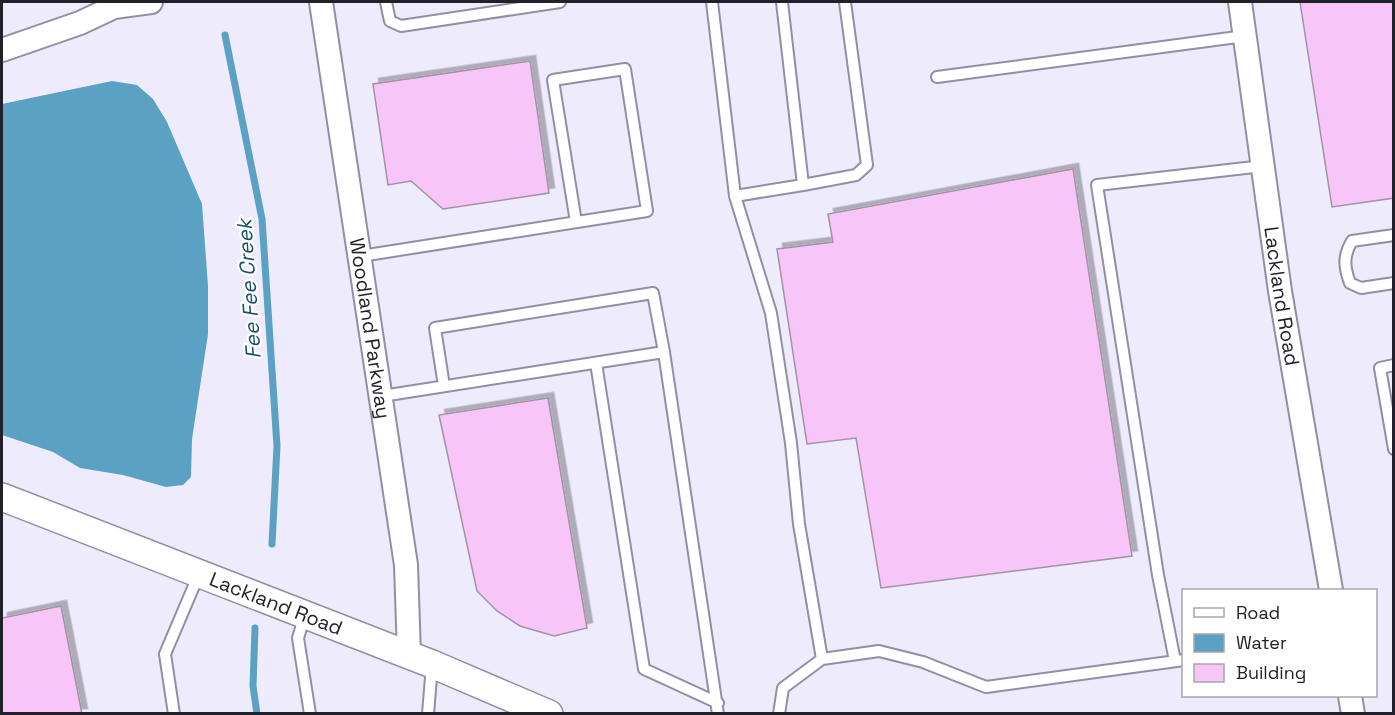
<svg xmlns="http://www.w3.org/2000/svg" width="1395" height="715" font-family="'Space Grotesk',sans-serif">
<defs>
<filter id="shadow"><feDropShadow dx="5.5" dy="-5.5" stdDeviation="0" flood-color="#0004"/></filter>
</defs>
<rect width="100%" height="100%" fill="#eeebfd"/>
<path fill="#5aa1c4" d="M112,81l25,4 16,14 14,23 35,82 6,82v48l-16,105 -1,38 -8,8 -17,2 -43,-12 -43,-7 -27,-16 -51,-17v-331z"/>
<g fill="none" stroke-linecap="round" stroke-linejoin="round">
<path stroke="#5aa1c4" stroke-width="7" d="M225,35l37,184 15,227 -5,98
M255,628l-2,58 4,28"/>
</g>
<path fill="#f8c5f9" stroke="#a392a3" stroke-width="1.5" filter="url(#shadow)" d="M1300,2h94v196l-62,9z
M530,61l19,132 -106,16 -32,-28 -23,4 -15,-101z
M1073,169l59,387 -251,32 -25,-150 -49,6 -30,-195 56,-7 -5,-28z
M548,398l39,230 -33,8 -34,-10 -23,-15 -20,-20 -38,-176z
M61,606l21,108h-80v-96z"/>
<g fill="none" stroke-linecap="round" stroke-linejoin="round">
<defs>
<path id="service" d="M386,2l4,19 11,5 159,-24
M712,2l23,194
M937,77l308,-41
M803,185l53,-10 11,-10 -22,-163
M1394,235l-42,6c-9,15 -8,26 -2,42l11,5 33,-5
M361,256l286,-45 -22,-142 -72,11 23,142
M596,363l48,306 74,34
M1394,365l-14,3 14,81
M444,386l-9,-58 218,-35 11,59
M382,396l282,-44 54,362
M305,615l-7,23 12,76
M822,659l57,-8 44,11 63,25 198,-27
M1175,661l-17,-86 -61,-390 166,-19
M174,714l-9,-60 34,-80
M428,714l4,-49
M779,714l4,-26 39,-29 -23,-135 -8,-81 -20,-130 -36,-117 68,-11 -21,-183"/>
<g id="minor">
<path id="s1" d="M321,2l85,563 3,90"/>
<path id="s2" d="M1240,2l40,289 51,299"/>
<path d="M2,50l78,-27 34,-16 37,-5"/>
<path d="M1350,696l3,18"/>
</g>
<g id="tertiary">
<path id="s3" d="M2,497l430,167 117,50"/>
</g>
</defs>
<use href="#service" stroke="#928ea3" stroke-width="14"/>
<use href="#minor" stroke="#928ea3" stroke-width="26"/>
<use href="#tertiary" stroke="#928ea3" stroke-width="30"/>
<use href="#service" stroke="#fff" stroke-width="10"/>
<use href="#minor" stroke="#fff" stroke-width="22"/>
<use href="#tertiary" stroke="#fff" stroke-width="27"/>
</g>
<g text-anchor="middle" stroke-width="4.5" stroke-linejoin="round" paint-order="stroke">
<g font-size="20" fill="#222129" stroke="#fff">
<text dy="7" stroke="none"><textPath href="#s2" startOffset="297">Lackland Road</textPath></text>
<text dy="7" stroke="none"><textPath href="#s1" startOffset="330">Woodland Parkway</textPath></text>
<text dy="7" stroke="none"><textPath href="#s3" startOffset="294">Lackland Road</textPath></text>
</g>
<g font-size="21" font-style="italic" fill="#19516b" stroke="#fff">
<text transform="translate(249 289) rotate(-94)" y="7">Fee Fee Creek</text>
</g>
</g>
<rect width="1395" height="715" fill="none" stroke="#222129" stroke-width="6"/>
<rect x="1182" y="589" width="195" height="108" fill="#ffffff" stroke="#a7a6a9" stroke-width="1.5"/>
<rect x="1194" y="608" width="30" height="9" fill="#ffffff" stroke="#a7a6a9" stroke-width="1.5"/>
<text x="1236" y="619" font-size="18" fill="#222129">Road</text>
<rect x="1194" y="634" width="30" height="18" fill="#5aa1c4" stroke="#a7a6a9" stroke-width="1.5"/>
<text x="1236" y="649" font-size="18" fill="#222129">Water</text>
<rect x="1194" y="664" width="30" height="18" fill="#f8c5f9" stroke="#a7a6a9" stroke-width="1.5"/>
<text x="1236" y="679" font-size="18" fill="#222129">Building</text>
</svg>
